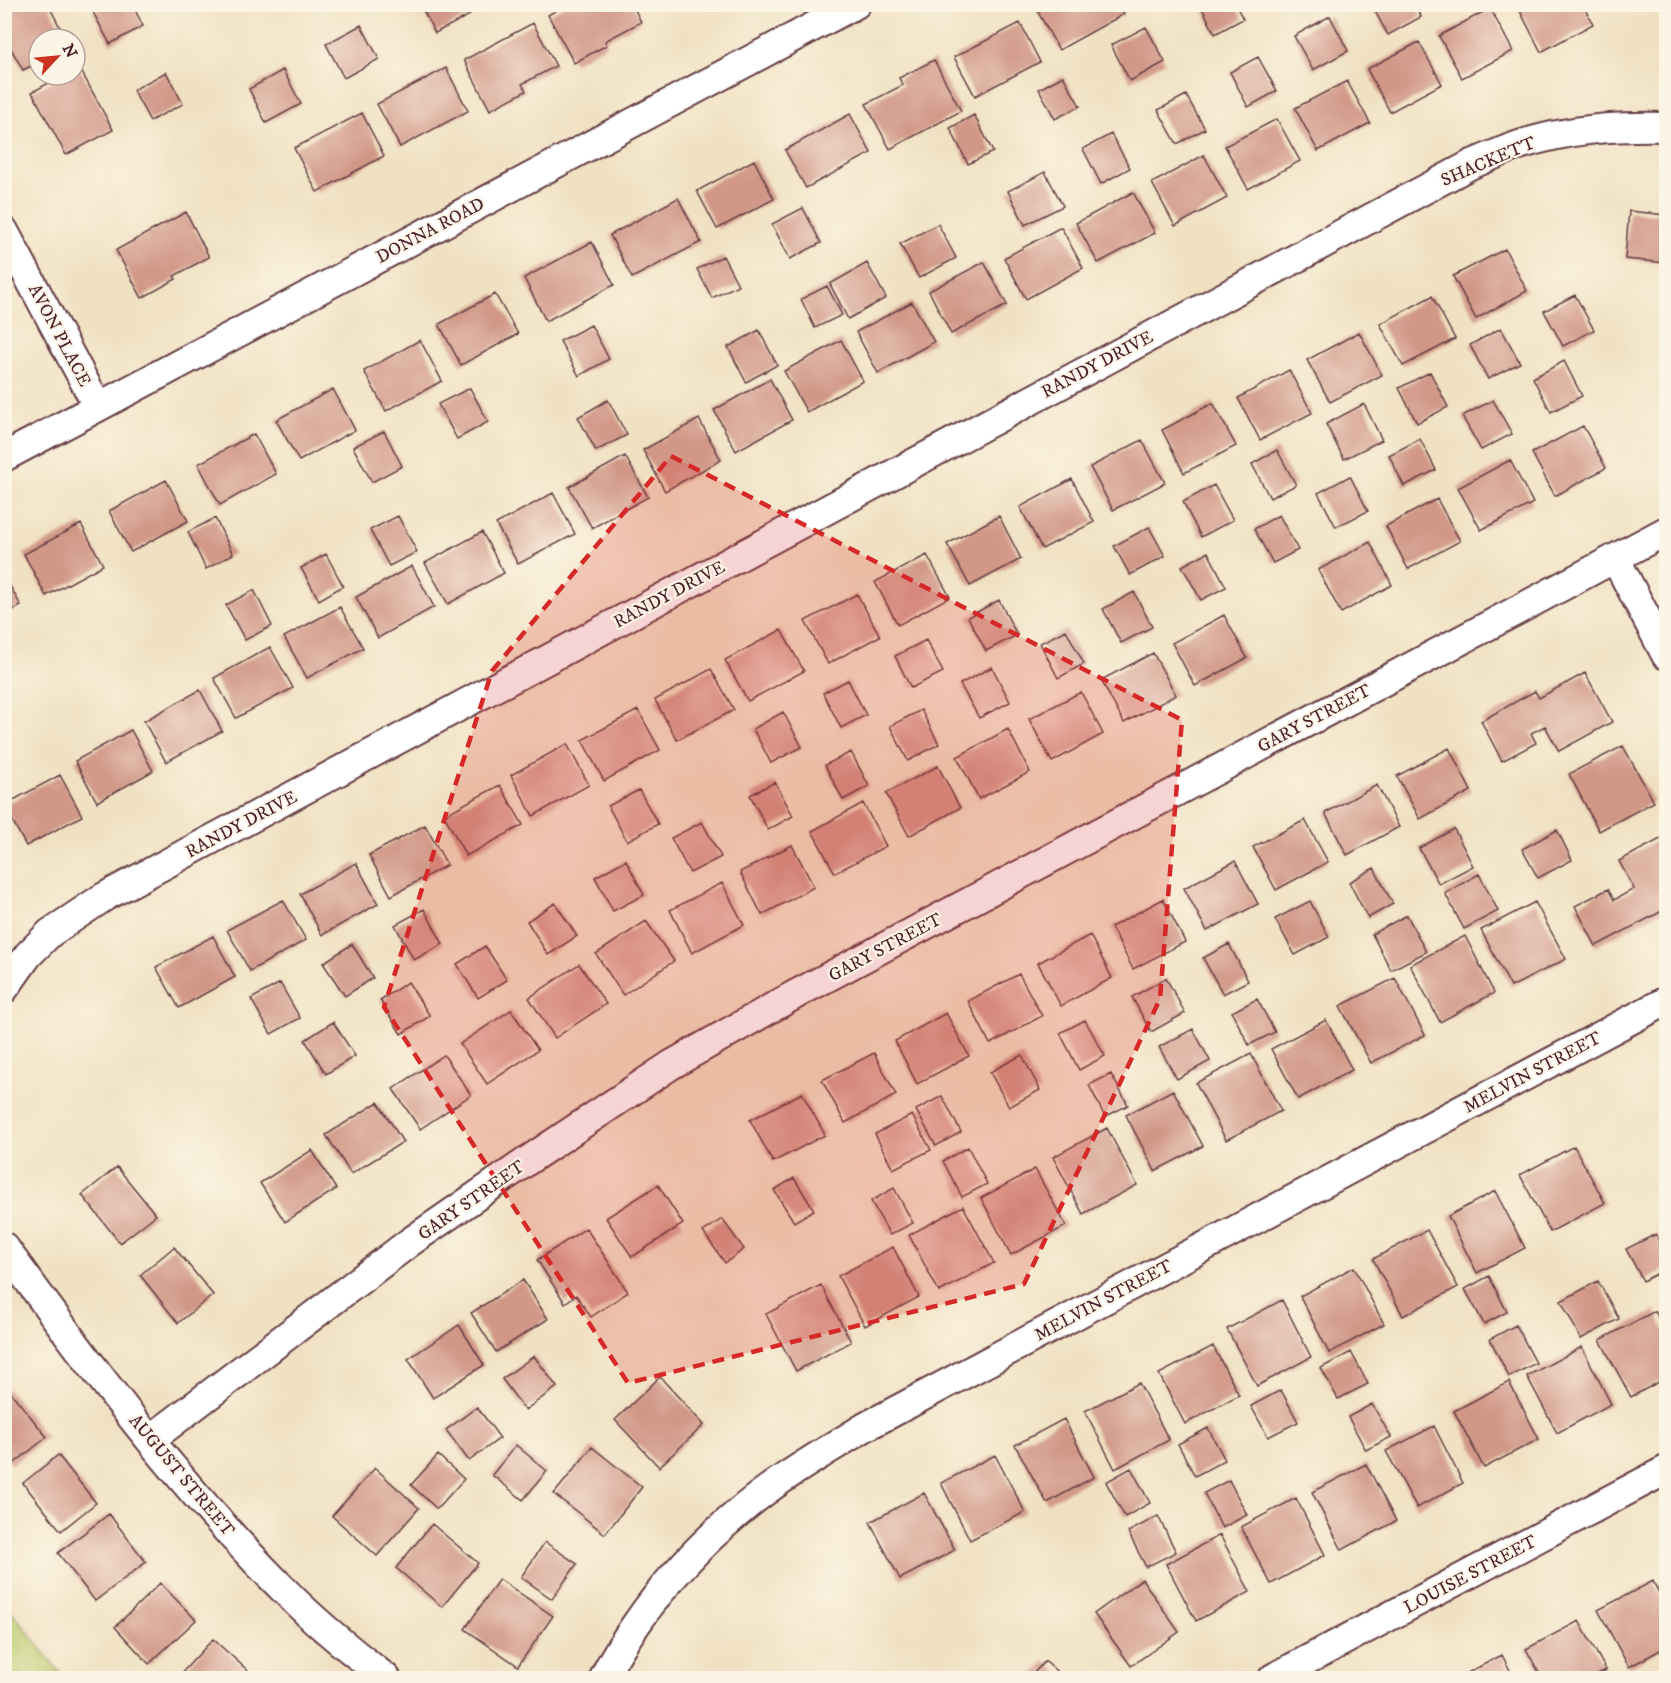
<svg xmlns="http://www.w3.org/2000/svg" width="1671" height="1683" font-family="'IM FELL DW Pica',serif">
<rect width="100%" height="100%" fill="#fcf5e5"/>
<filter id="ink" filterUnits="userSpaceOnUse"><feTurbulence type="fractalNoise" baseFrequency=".0167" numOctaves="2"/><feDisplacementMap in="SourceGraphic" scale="12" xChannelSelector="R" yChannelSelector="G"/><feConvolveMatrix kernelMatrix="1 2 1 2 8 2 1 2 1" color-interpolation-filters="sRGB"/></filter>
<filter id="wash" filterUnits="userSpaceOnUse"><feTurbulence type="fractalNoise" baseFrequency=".008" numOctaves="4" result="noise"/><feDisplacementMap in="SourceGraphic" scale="24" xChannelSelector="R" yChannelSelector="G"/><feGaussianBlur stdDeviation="1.35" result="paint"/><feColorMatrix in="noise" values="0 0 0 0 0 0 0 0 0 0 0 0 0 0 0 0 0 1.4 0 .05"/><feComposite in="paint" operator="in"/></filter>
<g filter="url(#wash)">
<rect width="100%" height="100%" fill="#f0e1c2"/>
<path fill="#bccb6d" stroke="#83754c" stroke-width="1.5" d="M4,1603h1l59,75h-59z"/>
<g id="blocks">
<path fill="#d19888" d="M4,4h44l18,35h-27v23l-16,8 -19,-34z
M108,4h24l11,22 -33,18 -17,-32z
M420,4h45l5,11 -35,18z
M567,4h65l9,18 -36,19 2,4 -33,18 -26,-48z
M1051,4h67l6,10 -65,36 -21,-38z
M1200,4h35l8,15 -28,15z
M1371,4h44l6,13 -33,18z
M1527,4h55l11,20 -52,28 -22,-43z
M1490,8l23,43 -51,27 -23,-42z
M1330,16l18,35 -35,19 -19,-34z
M533,23l23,43 -34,18 4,7 -36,19 -26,-50z
M1020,23l20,39 -65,34 -21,-39z
M361,25l18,34 -35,19 -18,-34z
M1146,27l19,35 -35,19 -19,-36z
M1419,42l23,42 -52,28 -23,-43z
M1258,57l19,34 -29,16 -18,-35z
M934,60l27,51 -71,38 -24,-45 37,-19 -4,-7z
M79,67l34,63 -47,25 -34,-63 32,-17h11v-6z
M446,68l22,43 -68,36 -23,-43z
M283,70l18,34 -35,19 -17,-34z
M166,72l17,32 -33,17 -17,-31z
M1063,76l17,30 -25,13 -16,-30z
M1347,81l23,42 -52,28 -23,-43z
M1186,95l19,34 -28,15 -19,-34z
M362,113l22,43 -67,36 -23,-44z
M850,114l21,39 -65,35 -21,-38z
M974,115l19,37 -25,12 -18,-36z
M1277,119l23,42 -52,28 -23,-43z
M1111,134l19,34 -29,16 -18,-35z
M1204,155l23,43 -52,28 -23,-43z
M754,160l20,39 -57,30 -20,-38z
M1045,172l18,34 -38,19 -17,-34z
M1133,192l22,41 -57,30 -22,-40z
M678,198l23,44 -69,36 -22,-43z
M803,208l18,35 -31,16 -18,-35z
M1629,211l37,4v48l-41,-4z
M186,212l23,45 -35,19 2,3 -34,19 -26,-48z
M938,224l18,34 -37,20 -19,-34z
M1061,227l22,41 -57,31 -22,-41z
M592,242l22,43 -68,36 -22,-43z
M1505,249l22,42 -51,28 -23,-43z
M723,256l15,29 -26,13 -15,-29z
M984,262l23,43 -56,29 -22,-43z
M867,263l19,35 -38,21 -18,-35z
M827,286l15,29 -27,13 -14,-29z
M495,294l23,40 -57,31 -22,-41z
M1575,295l19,35 -31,16 -19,-35z
M1432,296l23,43 -52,27 -23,-42z
M912,302l22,40 -56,31 -22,-41z
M591,325l18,34 -30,17 -19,-35z
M1501,328l19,35 -32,16 -18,-34z
M759,330l18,35 -31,17 -18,-35z
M1359,332l23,43 -52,27 -23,-42z
M420,340l22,41 -56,30 -22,-40z
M841,340l22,41 -56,31 -23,-41z
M1564,361l18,35 -31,16 -18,-34z
M1289,370l23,43 -52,27 -22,-42z
M1430,372l18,35 -31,16 -18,-35z
M770,379l22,41 -56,31 -22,-41z
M470,388l18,34 -31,17 -19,-35z
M333,389l22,41 -56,31 -23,-41z
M608,400l19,35 -31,16 -18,-34z
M1493,400l19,34 -31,16 -19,-34z
M1213,403l23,43 -52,27 -22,-43z
M1364,404l18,36 -38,19 -18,-35z
M699,419l22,41 -56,31 -22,-41z
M1583,426l23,42 -51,28 -23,-43z
M384,431l18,35 -30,16 -19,-35z
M254,434l22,40 -56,31 -22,-41z
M1420,439l16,31 -32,16 -15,-31z
M1142,440l23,43 -52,27 -23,-43z
M1277,450l19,35 -26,13 -18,-34z
M625,456l23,41 -56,31 -23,-41z
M1510,460l23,43 -52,27 -23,-42z
M1350,476l18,35 -32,16 -18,-34z
M1072,479l22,43 -52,27 -22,-42z
M166,480l22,41 -57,31 -22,-41z
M1214,485l19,35 -32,17 -18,-35z
M553,493l22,41 -57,30 -22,-40z
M1437,499l23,42 -52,28 -22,-43z
M1279,515l19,35 -25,13 -19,-34z
M398,516l19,36 -28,14 -19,-36z
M999,516l22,43 -51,27 -23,-42z
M215,518l18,36 -27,15 -18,-37z
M81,524l22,41 -57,31 -22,-42z
M1149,527l16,29 -35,19 -16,-29z
M482,532l22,41 -56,31 -23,-41z
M1370,542l22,43 -51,28 -23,-43z
M1208,552l18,35 -25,13 -19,-34z
M326,554l17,32 -24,14 -18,-32z
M927,555l23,42 -52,28 -23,-43z
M412,566l22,41 -56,31 -22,-41z
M4,575l17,31 -17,9z
M254,590l18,36 -27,14 -19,-35z
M1134,592l18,35 -31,16 -18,-34z
M857,594l23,42 -52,28 -23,-43z
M999,600l18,35 -31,16 -18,-34z
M340,607l23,41 -56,30 -23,-41z
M1224,615l23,43 -52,28 -23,-43z
M781,630l23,41 -56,30 -23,-41z
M1066,630l18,34 -26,14 -18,-35z
M926,640l17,32 -32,16 -16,-32z
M270,647l23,41 -57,30 -22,-40z
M1153,653l23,42 -52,28 -23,-43z
M992,667l18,35 -31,16 -19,-34z
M711,669l23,41 -57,30 -22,-40z
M1585,673l27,49 -53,29 -14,-25 -14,7 5,10 -34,18 -21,-40 54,-30 4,7z
M848,680l18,35 -25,13 -18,-35z
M200,690l22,41 -56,31 -22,-41z
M1081,692l22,42 -51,28 -23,-43z
M638,710l22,40 -56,31 -22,-41z
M921,710l18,34 -31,17 -18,-35z
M783,712l19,35 -31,16 -18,-34z
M1008,729l22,43 -51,27 -22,-42z
M131,730l22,41 -56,31 -22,-41z
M567,744l22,41 -56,31 -22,-41z
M1623,746l31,56 -55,29 -30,-57z
M1449,748l22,43 -51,28 -23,-43z
M851,752l18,34 -26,14 -18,-35z
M938,766l22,42 -51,28 -23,-43z
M60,775l22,41 -56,30 -22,-41z
M775,782l18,34 -25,14 -18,-35z
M500,785l23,40 -57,31 -22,-41z
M1377,785l22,42 -52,28 -22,-42z
M639,790l19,34 -31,17 -19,-35z
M863,803l23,43 -51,27 -23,-42z
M1305,820l23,42 -52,28 -23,-43z
M702,822l19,35 -31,16 -19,-35z
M425,825l22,40 -56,31 -22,-41z
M1454,829l19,37 -34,18 -20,-36z
M1557,830l15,30 -34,18 -16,-29z
M1666,836v73l-70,37 -21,-40 33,-17 6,11 20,-11 -15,-28z
M792,845l22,42 -52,28 -22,-43z
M626,860l18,35 -31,16 -18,-34z
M1235,861l23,43 -51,27 -23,-43z
M356,863l22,41 -56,31 -22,-41z
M1374,868l19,36 -25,14 -19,-36z
M1479,874l19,37 -34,18 -19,-36z
M722,883l22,42 -52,28 -22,-43z
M1163,899l22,43 -52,27 -22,-42z
M283,900l23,40 -56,31 -23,-41z
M1310,901l19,36 -34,18 -20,-36z
M1535,902l31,57 -55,28 -30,-57z
M555,903l22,33 -29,19 -21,-34z
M424,909l19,35 -29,16 -19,-35z
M1407,915l19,37 -35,18 -19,-36z
M646,921l28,40 -51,34 -27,-41z
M1090,935l22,43 -51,28 -23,-43z
M213,936l22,41 -56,31 -23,-41z
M1465,936l29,57 -54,29 -30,-57z
M352,944l21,34 -28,18 -22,-33z
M1229,944l19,37 -25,13 -20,-36z
M485,946l22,34 -29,18 -21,-34z
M579,964l27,40 -51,34 -26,-40z
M1019,974l23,42 -52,28 -22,-43z
M1166,978l19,35 -34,19 -19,-35z
M1395,978l30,57 -54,28 -31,-57z
M408,982l22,34 -29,18 -21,-34z
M280,983l20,35 -29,16 -20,-35z
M1257,999l18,33 -26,13 -17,-33z
M511,1010l27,40 -51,34 -27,-40z
M946,1013l23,43 -52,28 -22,-43z
M1085,1020l20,36 -26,14 -19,-37z
M1326,1020l26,50 -54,29 -27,-50z
M333,1022l22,34 -29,18 -21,-34z
M1193,1029l17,32 -33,18 -18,-32z
M874,1053l22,42 -51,28 -23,-43z
M1251,1054l30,57 -55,29 -30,-57z
M444,1055l27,40 -51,34 -27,-40z
M1022,1055l18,35 -31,17 -19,-35z
M1111,1074l17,31 -23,12 -16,-32z
M1173,1090l30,56 -48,25 -29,-56z
M802,1093l23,42 -52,27 -23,-42z
M942,1096l19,36 -25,14 -20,-36z
M378,1102l25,40 -52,32 -25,-39z
M912,1115l19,35 -38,19 -18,-35z
M1107,1128l30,57 -54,29 -30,-57z
M1574,1146l31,57 -55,29 -30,-57z
M968,1147l19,37 -25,13 -19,-36z
M312,1150l24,39 -51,33 -25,-39z
M117,1167l39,48 -36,28 -38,-48z
M1035,1169l31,57 -55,29 -30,-57z
M794,1178l20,32 -20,12 -20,-32z
M658,1185l25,39 -51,33 -26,-39z
M894,1188l19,35 -23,12 -19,-34z
M1495,1191l30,57 -48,25 -29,-57z
M963,1206l31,57 -55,29 -30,-57z
M722,1219l22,30 -19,14 -22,-31z
M586,1228l42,64 -37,25 -15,-22 -11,8 -28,-43z
M1427,1230l31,57 -55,29 -30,-57z
M1656,1234l10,19v16l-23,12 -17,-32z
M174,1247l39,48 -35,28 -38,-48z
M893,1247l26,50 -54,29 -27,-50z
M1354,1267l30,57 -55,29 -29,-57z
M1489,1276l18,36 -23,12 -19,-35z
M523,1280l25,39 -52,33 -25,-39z
M1598,1281l21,38 -38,20 -20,-38z
M821,1285l30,57 -55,29 -30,-57z
M1282,1300l29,57 -54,29 -30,-57z
M1655,1311l11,22v45l-35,19 -31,-57z
M459,1325l25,40 -51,33 -25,-39z
M1516,1325l20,38 -27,14 -19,-38z
M1213,1346l26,49 -54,29 -26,-50z
M1582,1347l29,57 -54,29 -30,-57z
M1351,1352l17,32 -30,15 -17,-31z
M534,1356l23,31 -32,23 -23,-31z
M660,1377l44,48 -45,42 -44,-47z
M1509,1382l30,57 -55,29 -30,-57z
M1139,1383l30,57 -54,29 -30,-58z
M8,1389l39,48 -35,28 -8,-9v-64z
M1281,1390l17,32 -30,15 -17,-31z
M1372,1404l19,33 -25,13 -18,-33z
M477,1407l23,31 -31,23 -23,-31z
M1064,1419l30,58 -47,26 -32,-58z
M1434,1426l29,57 -46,25 -31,-57z
M1208,1428l17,32 -30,16 -17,-32z
M516,1445l31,26 -24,29 -31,-25z
M592,1447l50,40 -37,47 -51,-40z
M58,1455l38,48 -35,28 -38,-48z
M438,1455l26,24 -27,30 -26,-24z
M995,1455l30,57 -55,28 -29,-57z
M1366,1464l30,57 -54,29 -30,-58z
M375,1468l44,40 -42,48 -45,-40z
M1131,1468l19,35 -25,14 -19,-35z
M1229,1480l18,35 -25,13 -18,-35z
M924,1493l31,57 -55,29 -30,-57z
M1296,1498l29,57 -54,29 -30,-57z
M109,1514l37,48 -51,39 -37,-48z
M1158,1516l18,36 -30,15 -18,-35z
M432,1524l46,39 -36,44 -46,-39z
M1220,1535l30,57 -54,29 -30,-57z
M545,1542l32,22 -25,35 -31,-22z
M499,1579l54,37 -35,50 -53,-37z
M1142,1579l37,53 -48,34 -37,-52z
M1653,1581l13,26v40l-37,20 -31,-57z
M160,1583l36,37 -47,44 -34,-37z
M1579,1621l27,49 -17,8h-47l-16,-29z
M213,1639l43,39h-79z
M1502,1655l12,23h-56z
M1045,1661l19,17h-35z"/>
</g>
</g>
<g filter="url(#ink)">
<use href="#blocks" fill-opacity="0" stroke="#633c42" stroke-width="1.5"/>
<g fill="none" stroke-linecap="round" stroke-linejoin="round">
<defs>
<path id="street" d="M4,231l94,176
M4,457l852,-453
M1615,558l51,97
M4,989l24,-34 22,-22 54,-36 1368,-733c16,-6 31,-14 47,-19 49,-16 96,-19 147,-18
M4,1247c87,120 177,241 282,345 31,32 65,59 100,86
M151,1439l259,-197 123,-85 138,-92 127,-72 868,-462
M604,1678c8,-19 21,-38 33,-55 28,-41 64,-79 102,-111 38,-33 83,-58 126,-85l801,-426
M1273,1678l393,-208"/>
</defs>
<use href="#street" stroke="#633c42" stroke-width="32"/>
<use href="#street" stroke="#fff" stroke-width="28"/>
</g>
</g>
<path fill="#d62828" fill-opacity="0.2" stroke="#d62828" stroke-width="4.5" stroke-dasharray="12 8" stroke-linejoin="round" d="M671,456l511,264 -22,279 -136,285 -396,99 -244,-376 108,-336z"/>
<g text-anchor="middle" stroke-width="4.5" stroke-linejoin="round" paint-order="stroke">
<g font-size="18" fill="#4a1f2b" stroke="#fcf5e5">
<text transform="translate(1488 161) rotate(-23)" y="6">SHACKETT</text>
<text transform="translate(430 230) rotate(-28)" y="6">DONNA ROAD</text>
<text transform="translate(60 335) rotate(62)" y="6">AVON PLACE</text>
<text transform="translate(1097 364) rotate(-28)" y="6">RANDY DRIVE</text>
<text transform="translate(669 594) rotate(-28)" y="6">RANDY DRIVE</text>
<text transform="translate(1314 718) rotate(-28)" y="6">GARY STREET</text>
<text transform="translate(241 824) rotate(-28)" y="6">RANDY DRIVE</text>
<text transform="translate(885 947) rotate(-28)" y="6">GARY STREET</text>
<text transform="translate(1532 1072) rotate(-28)" y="6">MELVIN STREET</text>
<text transform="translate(471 1200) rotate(-35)" y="6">GARY STREET</text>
<text transform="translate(1103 1300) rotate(-28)" y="6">MELVIN STREET</text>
<text transform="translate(182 1475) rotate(50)" y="6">AUGUST STREET</text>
<text transform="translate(1470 1574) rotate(-28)" y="6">LOUISE STREET</text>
</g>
</g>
<rect width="1671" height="1683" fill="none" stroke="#fcf5e5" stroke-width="24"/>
<g transform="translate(57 57) rotate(64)"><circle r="28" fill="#fcf5e5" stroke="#b59f9b" stroke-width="1.5"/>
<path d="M0-4.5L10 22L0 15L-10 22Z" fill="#c8321e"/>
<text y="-9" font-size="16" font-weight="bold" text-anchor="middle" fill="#4a1f2b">N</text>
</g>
</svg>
